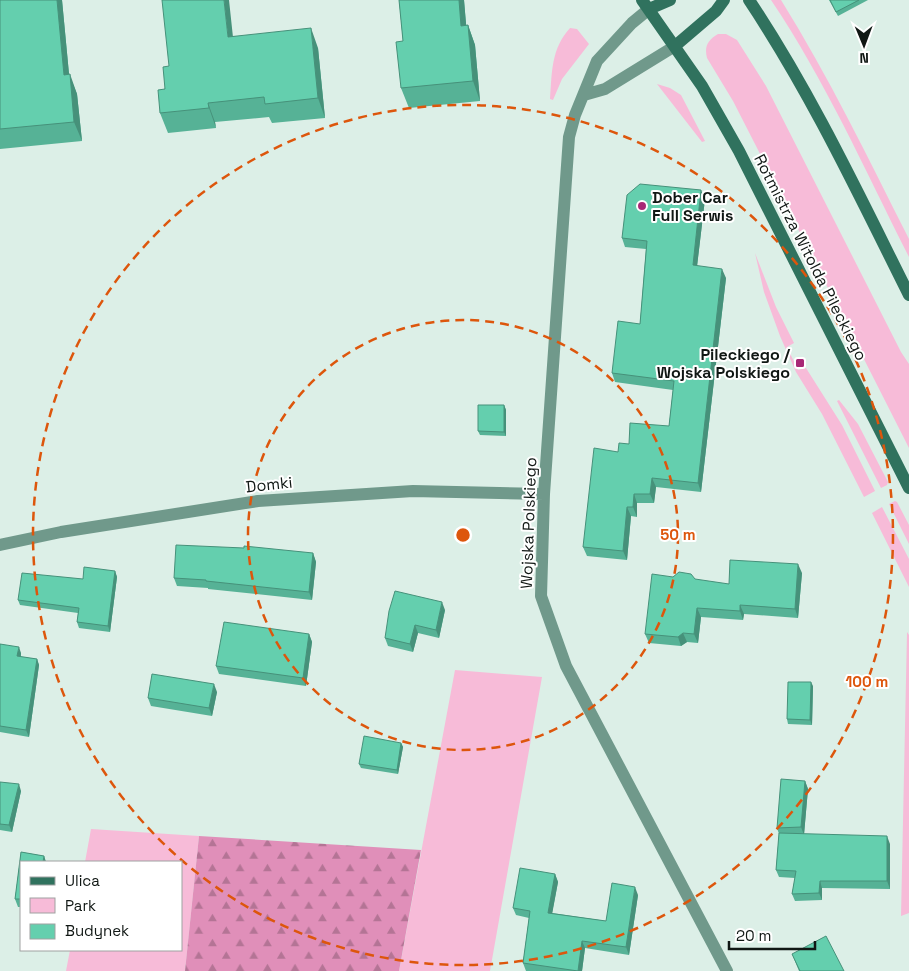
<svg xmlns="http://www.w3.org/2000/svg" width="909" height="971" font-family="'Space Grotesk',sans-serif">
<defs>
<pattern id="forest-firs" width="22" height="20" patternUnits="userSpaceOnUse" patternTransform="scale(1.25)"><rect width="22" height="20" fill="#e08fb9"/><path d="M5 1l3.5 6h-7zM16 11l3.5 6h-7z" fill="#b47495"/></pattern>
</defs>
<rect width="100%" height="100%" fill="#dcefe7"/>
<path fill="#f7bbd8" d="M771,0h10c48,77 87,158 128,239v18c-44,-87 -84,-177 -138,-257z
M570,28l7,1 12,15 -27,35 -9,21 -3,-1c2,-27 1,-50 20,-71z
M718,34h8l11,6 29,46 135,266 8,12v84l-154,-304 -22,-43 -26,-43c-3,-12 1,-18 11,-24z
M657,84l13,4 11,7 24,46 -3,1z
M755,253l21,54 18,36 -7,4 11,23 8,-2 36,57 33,66 -11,6 -42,-83 -26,-42 -16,-36 -16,-44z
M839,400l19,24 30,58 -1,3 -6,3 -44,-87z
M895,501l2,1 12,23v19l-20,-40z
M882,507l27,52v28l-37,-74z
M907,632l2,3v278l-8,3z
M455,670l87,7 -52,294h-91z
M91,829l108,7 -14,135h-119l4,-21h111v-88h-96z"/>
<path fill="url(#forest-firs)" d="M199,836l222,14 -22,121h-214z"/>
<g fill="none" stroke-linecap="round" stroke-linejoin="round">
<path stroke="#70998b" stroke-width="12" d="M649,9l-17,14 -35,38 -22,54 -6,22 -25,357 -3,102 25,70 161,305
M584,95l21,-6 70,-43
M0,545l61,-13 197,-31 155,-10 131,3"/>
<path stroke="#30725e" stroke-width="12" d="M642,0l60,86 37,65 170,337
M749,0c62,93 110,195 160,295
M649,9l21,-9
M675,46l41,-35 8,-11"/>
</g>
<path fill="#56b296" d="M0,0h62l7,74 8,20 5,47 -82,8z
M399,0h67h-2l2,25h2l7,20 5,56 -71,7 -8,-20 2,-47z
M829,0h39l-30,16z
M233,36l85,12 7,70 -53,5 -3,-6 -54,5 1,6 -48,5 -8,-20 9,-47z
M705,199l-8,67 29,12 -25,214 -45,-5 -2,16h-17v14l-6,-1 -4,44 -40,-4 -4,-9 35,-95 11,-8 40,-18 4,-36 -58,-8 -3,-9 28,-49 6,-75 -21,-2 -3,-9z
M504,405l2,5v26l-26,-1 -2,-4z
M313,553l3,9 -4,38 -104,-11v-1l-31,-2 -3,-8z
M115,571l2,6 -7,55 -31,-4 -2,-6 1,-9 -58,-8 -2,-5 65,-21z
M802,573l-4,45 -54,-4 -1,6 -42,-3 -3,26 -11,-1 -6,4 -32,-3 -4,-9 84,-50z
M445,610l-6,28 -21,-5 -5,19 -25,-6 -3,-8z
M309,634l3,8 -6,44 -87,-12 -3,-8z
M0,644l21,9v4l16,2 2,6 -10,72 -29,-5z
M813,686l-1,39 -24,-1 -1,-5z
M217,692l-5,24 -61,-10 -3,-8z
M401,743l2,4 -5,27 -37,-6 -2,-4z
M805,781l3,8 -4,45 86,10v45l-68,-1v12l-27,1 -3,-7 3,-16 -16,-1 -3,-7 3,-36 -2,-6z
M0,782l21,9 -9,41 -12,-2z
M21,852l23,4 2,6h-25v45h-3l-3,-8z
M555,874l3,8 -6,31 54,8 32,-26 -9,60 -44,-7 -3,23h-56l-3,-8 6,-45 -13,-3 -3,-7z
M792,954l52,17h-45z"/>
<path fill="#46917a" d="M57,0h5l9,95 -7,-20z
M224,0h5l6,56 -7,-19z
M459,0h5l4,46 -7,-20z
M468,25l7,20 5,56 -7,-20z
M311,28l7,20 7,70 -7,-20z
M70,74l7,20 5,47 -8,-19z
M208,103l7,19 1,6 -7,-20z
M701,190l4,9 -9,76 -3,-10z
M722,269l4,9 -25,214 -3,-9z
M504,405l2,5v26l-2,-4z
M652,478l4,9 -2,16 -4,-9z
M634,494l3,9v14l-4,-10z
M627,507l4,9 -4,44 -4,-9z
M313,553l3,9 -4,38 -3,-8z
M798,564l4,9 -4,45 -3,-9z
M115,571l2,6 -7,55 -2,-6z
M442,602l3,8 -6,28 -3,-8z
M740,605l4,9 -1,6 -3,-9z
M697,608l4,9 -3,26 -4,-9z
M415,625l3,8 -5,19 -3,-8z
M683,633l4,9 -6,4 -3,-9z
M309,634l3,8 -6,44 -3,-8z
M19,647l2,6 -1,10 -3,-7z
M37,659l2,6 -10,72 -3,-7z
M811,682l2,4 -1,39 -2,-5z
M214,684l3,8 -5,24 -3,-8z
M401,743l2,4 -5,27 -1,-4z
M805,781l3,8 -4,46 -3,-8z
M19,784l2,7 -9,41 -3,-7z
M887,836l3,8v45l-3,-8z
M44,856l2,6h-3z
M555,874l3,8 -7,38 -3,-7z
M820,881l2,7v12l-3,-7z
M635,887l3,8 -9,60 -3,-8z
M582,941l3,7 -3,23h-4z"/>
<path fill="#64cfae" stroke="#46917a" d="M0,0h57l7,75 6,-1 4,48 -74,7z
M162,0h62l4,37 83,-9 7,70 -53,6 -1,-7 -56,6 1,5 -49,5 -2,-23 7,-1 -2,-22 6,-1z
M399,0h60l2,26 7,-1 5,56 -72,7 -5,-46 7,-1z
M830,0h29l-23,12z
M640,184l61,6 -8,75 29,4 -24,214 -46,-5 -2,16h-16l-1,13h-6l-4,44 -40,-4 11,-99 24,4 1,-9 10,1 1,-21 39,3 5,-45 -62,-8 6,-52 22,3 7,-83 -25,-3 5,-43z
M478,405h26v27l-26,-1z
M176,545l68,3v-2l69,7 -4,39 -103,-11v-1l-32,-2z
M730,560l68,4 -3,45 -55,-4v6l-43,-3 -3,26 -11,-1 -5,4 -33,-3 7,-60 21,3 6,-5 12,2 4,5 34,5z
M84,567l31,4 -7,55 -31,-4 2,-14 -61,-8 4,-27 61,6z
M395,591l47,11 -6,28 -21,-5 -5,19 -25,-6 4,-27z
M224,622l85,12 -6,44 -87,-12z
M0,644l19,3 -2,9 20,3 -11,71 -26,-4z
M152,674l62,10 -5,24 -61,-10z
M788,682h23l-1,38 -23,-1z
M364,736l37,7 -4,27 -38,-6z
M781,779l24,2 -4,46 -24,1z
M0,782l19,2 -10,41 -9,-1z
M779,833l108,3v45h-67l-1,12 -27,1 4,-23 -20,-1z
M21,852l23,4 -1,6h-22v37h-6z
M520,868l35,6 -7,39 58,8 6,-38 23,4 -9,60 -44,-6 -4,30 -55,-8 7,-52 -17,-3z
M826,936l18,35h-44l-8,-17z"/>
<g fill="none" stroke="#dd560c" stroke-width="2.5" stroke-dasharray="9 6">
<circle cx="463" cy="535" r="215"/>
<circle cx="463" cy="535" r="430"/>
</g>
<g fill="#a82876" stroke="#fff" stroke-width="2">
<circle cx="642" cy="206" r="5"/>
<rect x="795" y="358" width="10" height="10" rx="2.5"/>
</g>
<g text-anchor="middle" stroke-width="4" stroke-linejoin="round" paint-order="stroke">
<g font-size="16" font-weight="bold" fill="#101714" stroke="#fff" text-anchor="start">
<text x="652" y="203">Dober Car<tspan x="652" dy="18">Full Serwis</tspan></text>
<text x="790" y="360" text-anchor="end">Pileckiego /<tspan x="790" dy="18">Wojska Polskiego</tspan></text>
</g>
<g font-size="16" fill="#101714" stroke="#fff">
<text transform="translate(811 257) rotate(63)" y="6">Rotmistrza Witolda Pileckiego</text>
<text transform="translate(269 484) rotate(-6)" y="6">Domki</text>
<text transform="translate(528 523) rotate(-88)" y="6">Wojska Polskiego</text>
</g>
</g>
<circle cx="463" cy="535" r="8" fill="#dd560c" stroke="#fff" stroke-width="2.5"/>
<g font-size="15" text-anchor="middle" font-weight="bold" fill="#dd560c" stroke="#fff" stroke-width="4" stroke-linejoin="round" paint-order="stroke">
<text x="678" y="540">50 m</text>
<text x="867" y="687">100 m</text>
</g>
<rect x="20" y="861" width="162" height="90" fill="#ffffff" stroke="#9fa2a1"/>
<rect x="30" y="877" width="25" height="8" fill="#30725e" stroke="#9fa2a1"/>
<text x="65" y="886" font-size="15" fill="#101714">Ulica</text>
<rect x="30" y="898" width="25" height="15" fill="#f7bbd8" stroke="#9fa2a1"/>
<text x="65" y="911" font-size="15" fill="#101714">Park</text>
<rect x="30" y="924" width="25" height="15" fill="#64cfae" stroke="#9fa2a1"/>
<text x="65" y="936" font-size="15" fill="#101714">Budynek</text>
<g transform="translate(864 45) rotate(179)" stroke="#ffffff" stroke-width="4" paint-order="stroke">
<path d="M0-4L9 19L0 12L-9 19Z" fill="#101714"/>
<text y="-8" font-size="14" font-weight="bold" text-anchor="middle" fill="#101714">N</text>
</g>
<path d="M729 941v8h86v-8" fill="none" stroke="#101714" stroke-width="2.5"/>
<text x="736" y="941" font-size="15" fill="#101714" stroke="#ffffff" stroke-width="4" paint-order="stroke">20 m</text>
</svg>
